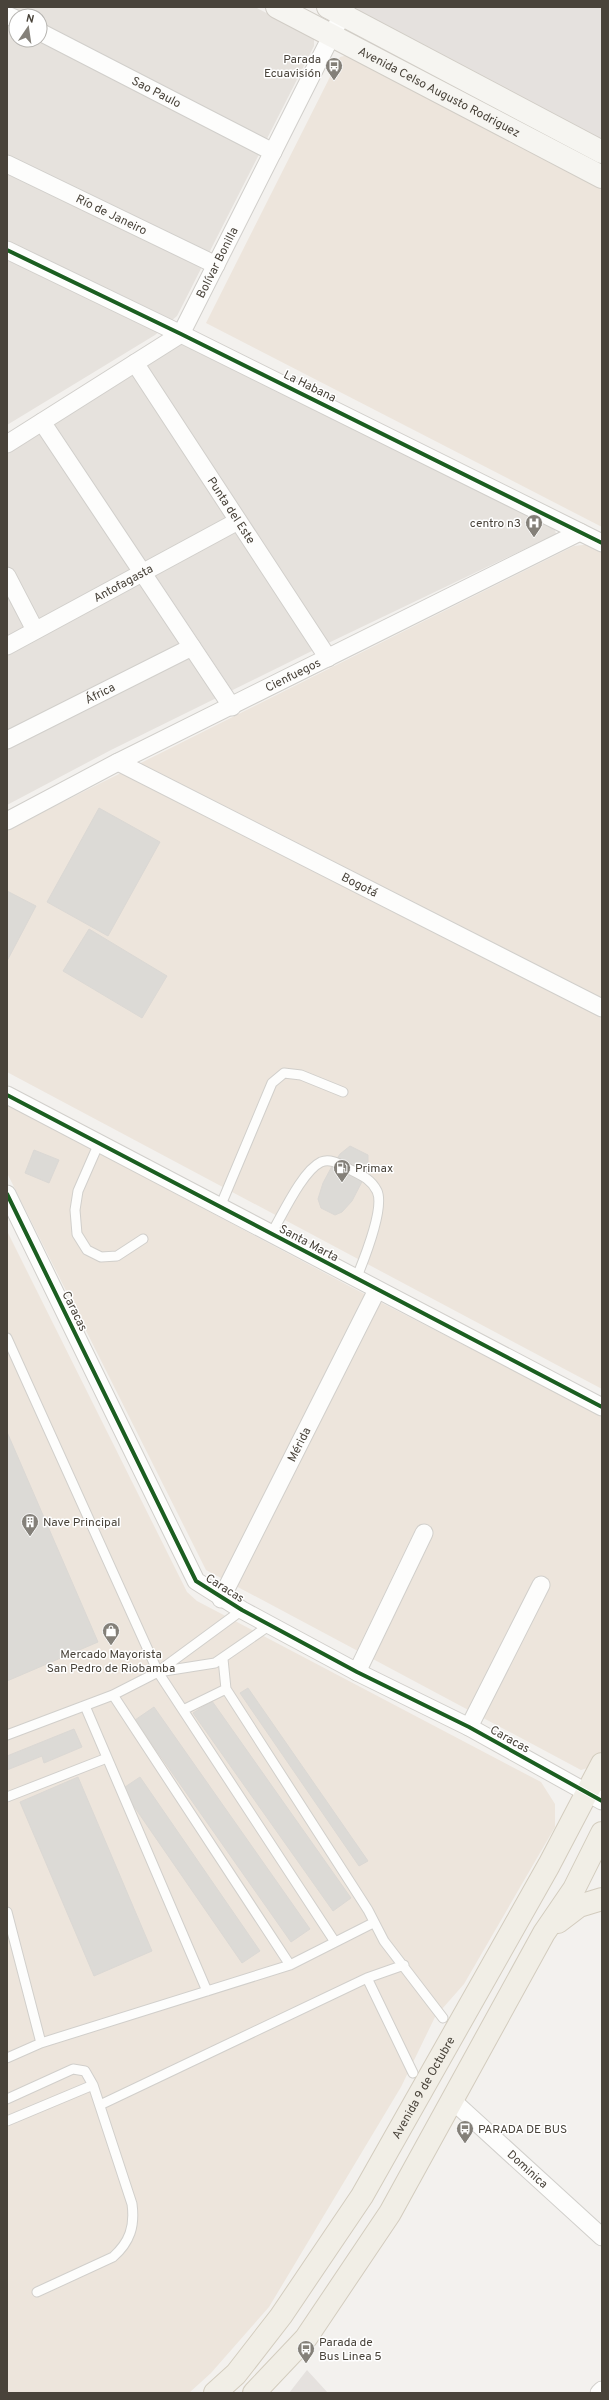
<svg xmlns="http://www.w3.org/2000/svg" width="609" height="2400" font-family="Overpass,sans-serif">
<rect width="100%" height="100%" fill="#f3f1ee"/>
<path fill="#e6e2dd" fill-rule="evenodd" d="M7,7h248l59,31v8l-137,270 -22,19 -148,90zM16,16h24v24h-24z
M183,340l371,186 2,8 -234,112 -211,104 -104,55v-353z"/>
<path fill="#ede5dc" d="M348,55l254,131v341l-396,-204 134,-266z
M591,544l11,6v839l-595,-317v-242l567,-284z
M7,1104l344,183 251,129v334l-8,16 -13,4 -375,-200 -199,-397z
M7,1231l180,361 10,9 344,181 14,22v23l-91,157 -29,33 -34,70 -132,220 -58,66 -22,20h-182z"/>
<path fill="#e5e1de" d="M328,7h274v144z
M307,2370l21,23h-39z"/>
<path fill="#dcdad6" stroke="#dbd8d4" d="M99,808l61,34 -52,94 -61,-34z
M7,891l29,15 -29,55z
M89,929l78,47 -25,42 -79,-47z
M350,1146l18,9v15l-16,31 -10,11 -7,3 -14,-7 -3,-9 5,-16 8,-15 9,-14z
M34,1150l25,10 -10,23 -24,-10z
M7,1432l91,210 -91,39z
M248,1688l120,173 -9,5 -119,-173z
M212,1701l139,197 -18,13 -140,-198z
M154,1707l156,222 -19,13 -156,-222z
M74,1729l8,18 -38,16 -2,-7 -35,14v-14z
M78,1777l74,174 -58,25 -74,-174z
M140,1777l120,174 -18,12 -120,-174z"/>
<g fill="none" stroke-linecap="round" stroke-linejoin="round">
<defs>
<path id="lane" d="M99,1143l-21,48 -3,19 2,24 10,16 14,7 16,-1 26,-17
M220,1207l52,-124 12,-10 17,2 42,17
M271,1234c11,-18 31,-63 50,-72 10,-4 20,3 28,7 12,6 22,10 28,22 8,17 -14,71 -21,88
M7,1338l151,334 177,270
M223,1659l3,30 142,221 16,31 59,77
M159,1671l83,-61
M113,1695l177,270
M85,1706l122,285
M183,1710l43,-21
M7,1735l106,-40 45,-23 57,-9 55,-38
M7,1797l100,-39
M7,1912l34,131
M367,1978l46,95
M7,2058l34,-15 249,-78 83,-42
M7,2099l66,-30 12,2 8,14 39,119c3,22 -2,38 -19,53l-76,35
M100,2105l267,-127 37,-13
M7,2121l86,-36"/>
<g id="street">
<path d="M7,15l9,4"/>
<path id="s1" d="M40,32l233,120"/>
<path id="s2" d="M7,164l209,101"/>
<path d="M7,250l174,84 421,209"/>
<path id="s3" d="M135,363l193,295"/>
<path d="M42,422l190,285"/>
<path id="s4" d="M7,444l174,-110 165,-327"/>
<path d="M7,576l28,54"/>
<path id="s5" d="M7,646l231,-125"/>
<path id="s6" d="M7,740l185,-93"/>
<path id="s7" d="M118,762l484,246"/>
<path id="s8" d="M7,821l111,-59 462,-230"/>
<path d="M7,1095l595,312"/>
<path d="M7,1194l189,387 46,29 115,62 112,55 133,74"/>
<path id="s9" d="M221,1599l156,-309"/>
<path d="M357,1672l67,-139"/>
<path d="M469,1727l72,-142"/>
<path id="s10" d="M453,2101l149,136"/>
<path d="M599,2393l3,-3"/>
</g>
<g id="secondary">
<path id="s11" d="M277,7l325,170"/>
<path d="M328,7l274,145"/>
</g>
<g id="primary">
<path d="M558,1922l21,-16 23,-7"/>
<path id="s12" d="M215,2393l21,-19 45,-58 81,-120 187,-331 53,-101"/>
<path d="M254,2393l52,-55 84,-125 154,-280 30,-44 28,-56"/>
</g>
</defs>
<use href="#lane" stroke="#d1cfcb" stroke-width="11"/>
<use href="#street" stroke="#d1cfcb" stroke-width="19"/>
<use href="#secondary" stroke="#d1cdc6" stroke-width="24"/>
<use href="#primary" stroke="#d3ccbe" stroke-width="24"/>
<use href="#lane" stroke="#fdfdfc" stroke-width="9"/>
<use href="#street" stroke="#fdfdfc" stroke-width="17"/>
<use href="#secondary" stroke="#f6f5f1" stroke-width="22"/>
<use href="#primary" stroke="#f1eee6" stroke-width="22"/>
<defs>
<path id="cycleway" d="M7,250l174,84 421,209
M7,1095l595,312
M7,1194l189,387 46,29 115,62 112,55 133,74"/>
</defs>
<use href="#cycleway" stroke="#fff" stroke-width="6"/>
<use href="#cycleway" stroke="#1b5e20" stroke-width="4"/>
</g>
<defs>
<symbol id="bus-pin" viewBox="-11 -11 22 30"><path d="M0 17L-7.5 6A9.5 9.5 0 1 1 7.5 6Z" fill="#848079" stroke="#fff"/><path d="M-5-6H5V4H4V6H2V4H-2V6H-4V4H-5ZM-3.5-4V0h7V-4ZM-3.5 1.2v1.5H-2V1.2ZM2 1.2v1.5H3.5V1.2Z" fill="#fff"/></symbol>
<symbol id="hospital-pin" viewBox="-11 -11 22 30"><path d="M0 17L-7.5 6A9.5 9.5 0 1 1 7.5 6Z" fill="#848079" stroke="#fff"/><path d="M-5-5h3v3.5h4V-5h3V5h-3V1.5h-4V5h-3Z" fill="#fff"/></symbol>
<symbol id="fuel-pin" viewBox="-11 -11 22 30"><path d="M0 17L-7.5 6A9.5 9.5 0 1 1 7.5 6Z" fill="#848079" stroke="#fff"/><path d="M-5.5-6h7V0h2V4h1.3V-2.5L3-4.5l.8-.8L6-3V5H2.5V1h-1V6h-7ZM-4.2-4.7v3.2H.2V-4.7Z" fill="#fff"/></symbol>
<symbol id="building-pin" viewBox="-11 -11 22 30"><path d="M0 17L-7.5 6A9.5 9.5 0 1 1 7.5 6Z" fill="#848079" stroke="#fff"/><path d="M-4-6H4V6H1V3H-1V6H-4ZM-2.5-4.3h1.7v1.8h-1.7ZM.8-4.3h1.7v1.8H.8ZM-2.5-1h1.7V.8h-1.7ZM.8-1h1.7V.8H.8Z" fill="#fff"/></symbol>
<symbol id="shop-pin" viewBox="-11 -11 22 30"><path d="M0 17L-7.5 6A9.5 9.5 0 1 1 7.5 6Z" fill="#848079" stroke="#fff"/><path d="M-5-2.5h2.3a2.7 3.5 0 0 1 5.4 0H5L5.5 6h-11ZM-1.5-2.5h3a1.5 2.3 0 0 0-3 0Z" fill="#fff"/></symbol>
</defs>
<g fill-rule="evenodd">
<use href="#bus-pin" x="324" y="56" width="20" height="27"/>
<use href="#hospital-pin" x="524" y="513" width="20" height="27"/>
<use href="#fuel-pin" x="332" y="1158" width="20" height="27"/>
<use href="#building-pin" x="20" y="1512" width="20" height="27"/>
<use href="#shop-pin" x="101" y="1621" width="20" height="27"/>
<use href="#bus-pin" x="455" y="2119" width="20" height="27"/>
<use href="#bus-pin" x="296" y="2339" width="20" height="27"/>
</g>
<g text-anchor="middle" stroke-width="3" stroke-linejoin="round" paint-order="stroke">
<g font-size="12" fill="#49433a" stroke="#fff" text-anchor="start">
<text x="321" y="63" text-anchor="end">Parada<tspan x="321" dy="14">Ecuavisión</tspan></text>
<text x="521" y="527" text-anchor="end">centro n3</text>
<text x="355" y="1172">Primax</text>
<text x="43" y="1526">Nave Principal</text>
<text x="111" y="1658" text-anchor="middle">Mercado Mayorista<tspan x="111" dy="14">San Pedro de Riobamba</tspan></text>
<text x="478" y="2133">PARADA DE BUS</text>
<text x="319" y="2346">Parada de<tspan x="319" dy="14">Bus Linea 5</tspan></text>
</g>
<g font-size="12" fill="#49433a" stroke="#fff">
<text dy="4" stroke="none"><textPath href="#s1" startOffset="131">Sao Paulo</textPath></text>
<text dy="4" stroke="none"><textPath href="#s11" startOffset="183">Avenida Celso Augusto Rodriguez</textPath></text>
<text dy="4" stroke="none"><textPath href="#s2" startOffset="116">Río de Janeiro</textPath></text>
<text dy="4" stroke="none"><textPath href="#s4" startOffset="286">Bolívar Bonilla</textPath></text>
<text transform="translate(310 386) rotate(26)" y="4">La Habana</text>
<text dy="4" stroke="none"><textPath href="#s3" startOffset="176">Punta del Este</textPath></text>
<text dy="4" stroke="none"><textPath href="#s5" startOffset="132">Antofagasta</textPath></text>
<text dy="4" stroke="none"><textPath href="#s8" startOffset="321">Cienfuegos</textPath></text>
<text dy="4" stroke="none"><textPath href="#s6" startOffset="104">África</textPath></text>
<text dy="4" stroke="none"><textPath href="#s7" startOffset="271">Bogotá</textPath></text>
<text transform="translate(309 1243) rotate(28)" y="4">Santa Marta</text>
<text transform="translate(75 1311) rotate(64)" y="4">Caracas</text>
<text dy="4" stroke="none"><textPath href="#s9" startOffset="173">Mérida</textPath></text>
<text transform="translate(225 1588) rotate(32)" y="4">Caracas</text>
<text transform="translate(510 1739) rotate(29)" y="4">Caracas</text>
<text dy="4" stroke="none"><textPath href="#s12" startOffset="371">Avenida 9 de Octubre</textPath></text>
<text dy="4" stroke="none"><textPath href="#s10" startOffset="101">Dominica</textPath></text>
</g>
</g>
<rect width="609" height="2400" fill="none" stroke="#49433a" stroke-width="16"/>
<g transform="translate(28 28) rotate(13)"><circle r="19" fill="#ffffff" stroke="#b6b4b0"/>
<path d="M0-3L7 15L0 10L-7 15Z" fill="#848079"/>
<text y="-6" font-size="11" font-weight="bold" text-anchor="middle" fill="#49433a">N</text>
</g>
</svg>
